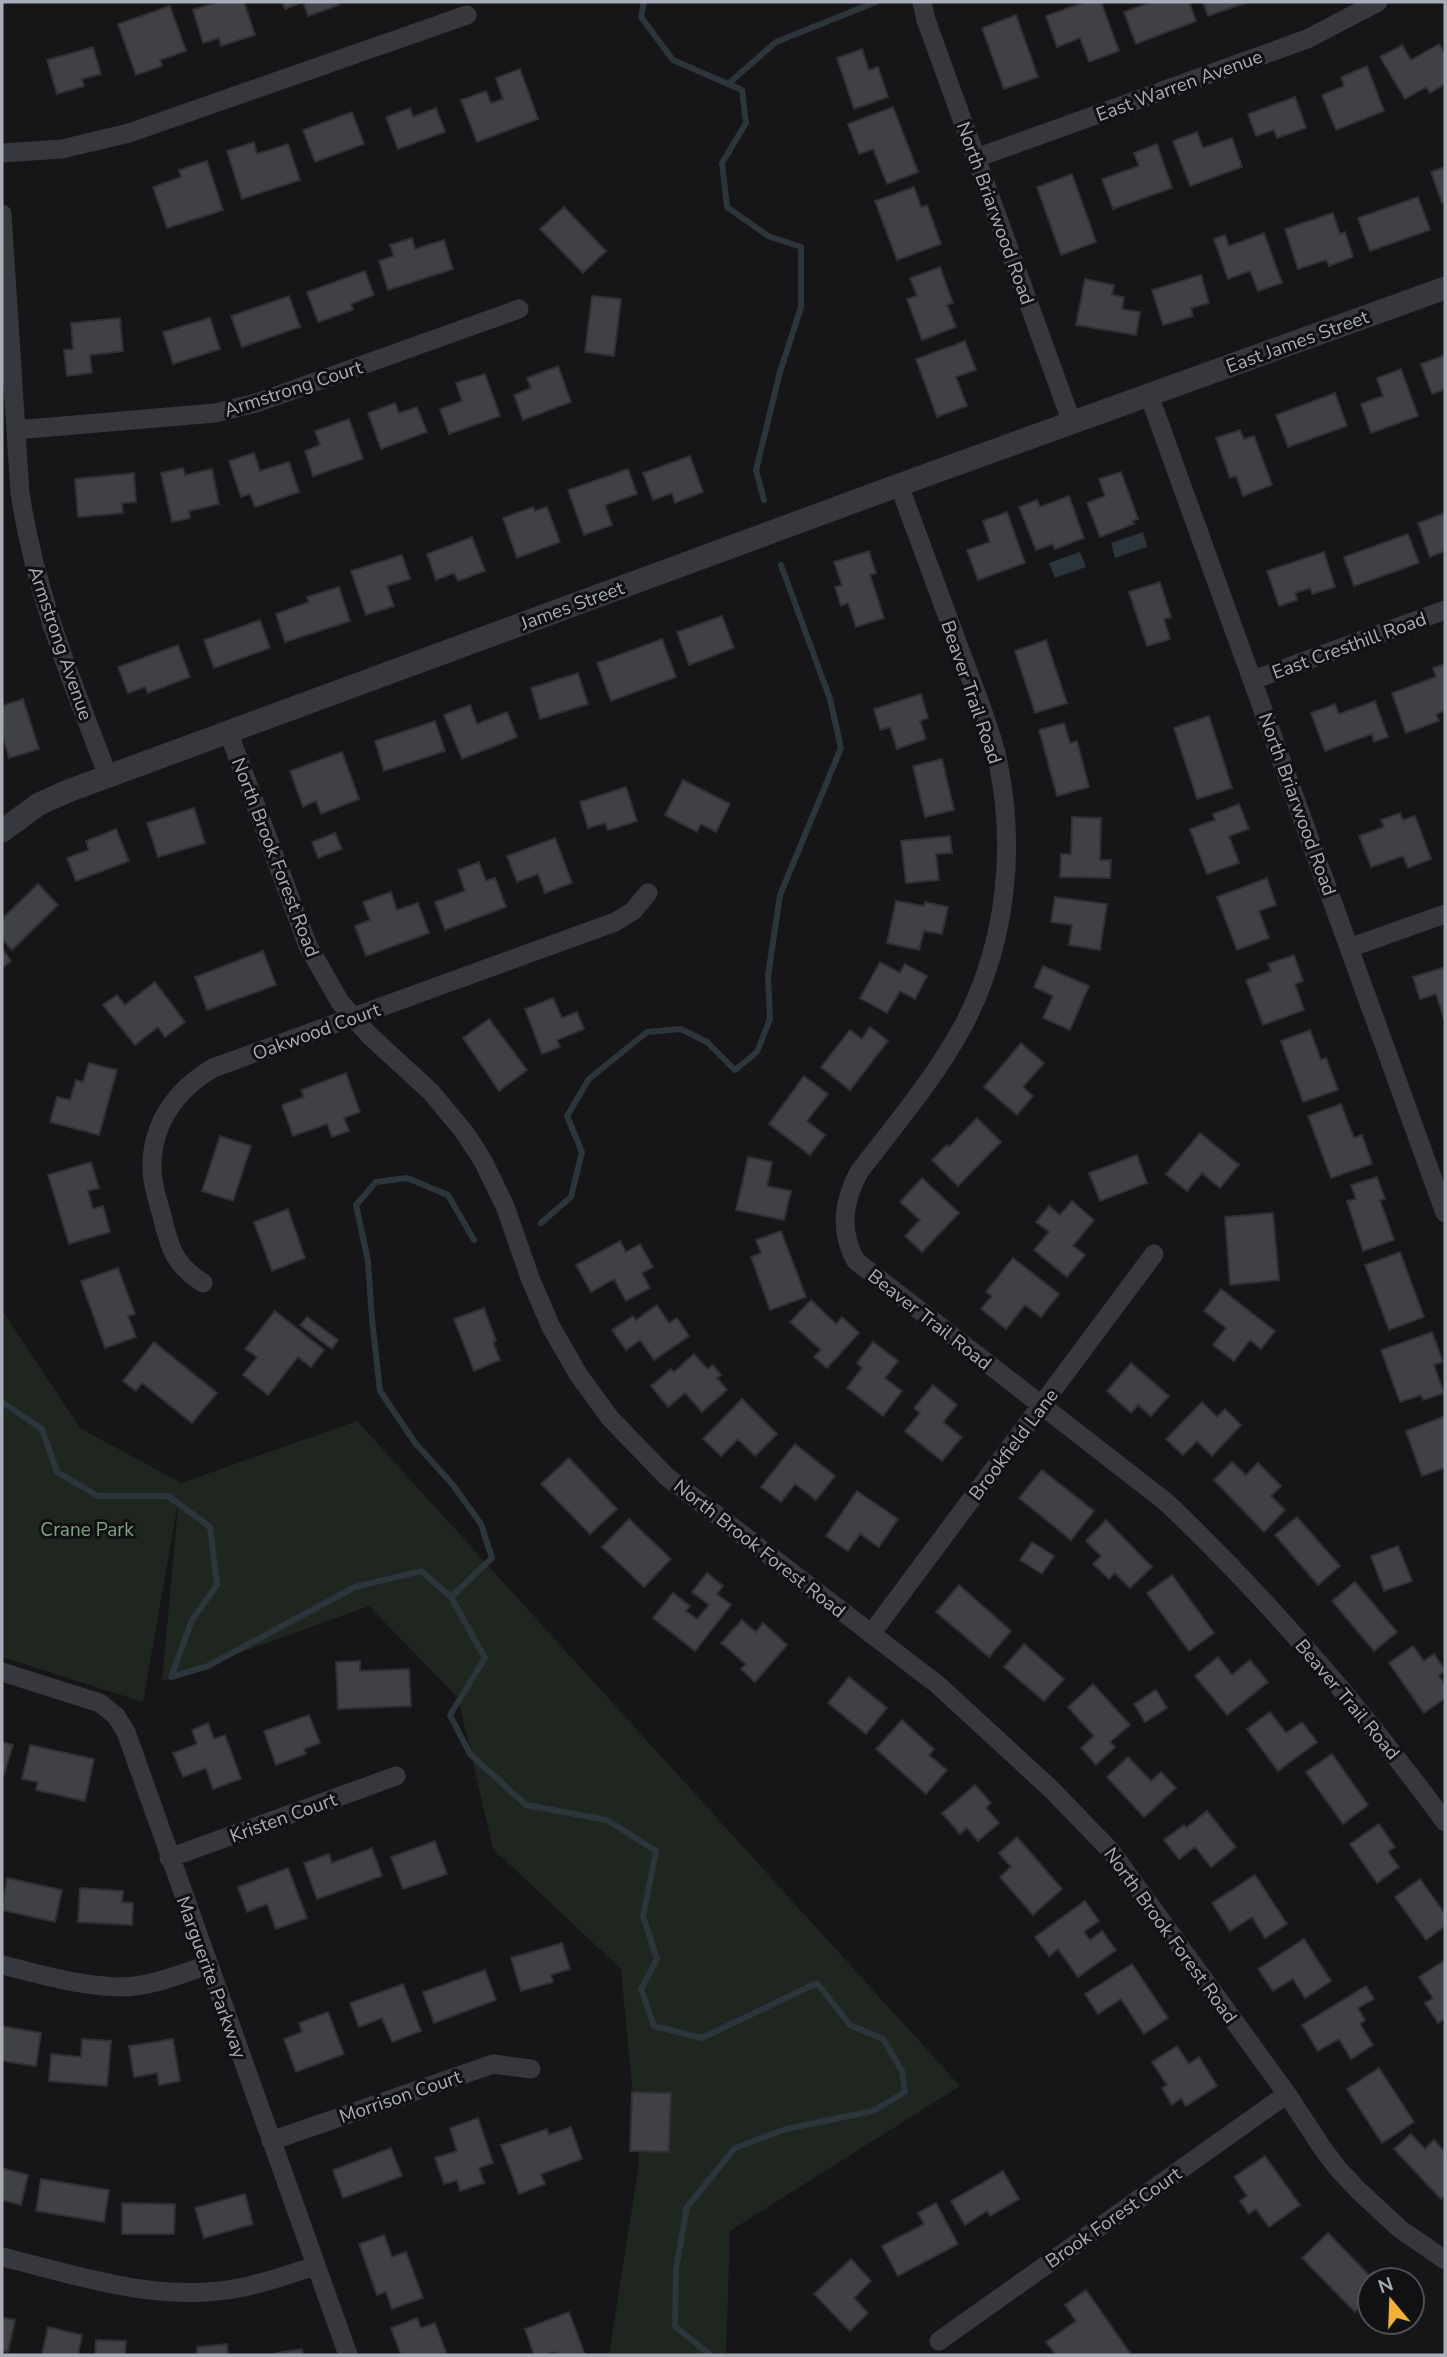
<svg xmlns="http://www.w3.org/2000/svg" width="1447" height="2357" font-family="'Nunito Sans',sans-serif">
<rect width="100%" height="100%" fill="#161618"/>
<path fill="#1e261f" d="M2,1310l78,118 101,55 176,-62 603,665 -230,145 -4,124h-117l30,-192 -18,-194 -128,-120 -35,-151 -89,-92 -207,75 17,-184 -36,205 -141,-45z"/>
<path fill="#2c353c" d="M1143,532l4,15 -32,11 -4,-15z
M1080,552l6,15 -31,11 -6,-15z"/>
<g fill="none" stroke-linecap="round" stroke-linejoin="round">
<path stroke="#2c353c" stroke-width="6" d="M644,2l-3,15 32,43 69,30 4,33 -24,40 5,44 41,29 33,11v60l-21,65 -24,98 8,30
M728,84l48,-42 100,-40
M541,1223l30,-26 11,-45 -15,-36 22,-37 58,-47 34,-3 26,13 28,28 22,-18 13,-33 -2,-43 12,-81 61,-147 -11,-49 -49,-134
M2,1402l40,27 15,43 41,24h70l42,31 7,58 -25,35 -21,57 37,-11 147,-79 66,-16 30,26 34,61 -35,57 20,39 56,51 81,15 49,31 -13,65 14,43 -16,30 13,37 48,12 115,-55 33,42 33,14 19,32 3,21 -32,19 -87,18 -51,19 -48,59 -11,62 -1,57 35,29
M451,1597l41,-39 -11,-34 -28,-39 -37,-41 -36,-53 -8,-72 -4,-58 -12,-56 20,-23 31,-4 41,17 26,45"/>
</g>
<path fill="#404145" stroke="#303034" stroke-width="2" d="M218,2h26l11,33 -34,11 -2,-8 -16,5 -10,-33z
M282,2h55l2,3 -31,11 -5,-14 -18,7z
M1085,2h16l18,49 -30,11 -9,-24 -23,9 -11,-31z
M1152,2h37l7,19 -60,23 -12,-32z
M1203,2h45l-40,14z
M170,6l16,45 -26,9 2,6 -26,9 -18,-51z
M1016,15l22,62 -34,12 -22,-61z
M1439,44l6,10v30l-15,9 -4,-6 -21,12 -25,-42 22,-12 9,15z
M93,47l8,27 -19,5 2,7 -27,8 -10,-34z
M862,49l7,21 9,-3 10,30 -34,12 -17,-51z
M1367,66l17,45 -48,19 -14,-35 22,-9 -3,-9z
M520,69l18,50 -61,23 -16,-42 25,-9 5,12 12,-4 -7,-21z
M1295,97l11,31 -29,10 -3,-8 -18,6 -8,-22z
M893,107l25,65 -31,12 -14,-35 -14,5 -11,-30z
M410,108l3,9 23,-9 9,24 -47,17 -12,-32z
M352,112l12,32 -49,18 -12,-32z
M1197,132l6,16 29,-10 10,29 -52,19 -17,-45z
M254,142l3,12 31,-10 12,36 -58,19 -15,-48z
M1157,144l15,44 -59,21 -11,-30 37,-13 -5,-13z
M207,161l16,49 -56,18 -14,-41 28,-10 -2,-7z
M1445,167v34l-3,2 -11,-31z
M1072,174l24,68 -35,13 -24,-68z
M914,187l7,20 6,-2 14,39 -44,16 -22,-59z
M1418,197l12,33 -60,21 -12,-33z
M564,207l42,44 -23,22 -43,-44z
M1333,213l7,21 5,-2 8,25 -24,9 -3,-6 -28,9 -13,-40z
M1264,233l18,50 -24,8 -8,-20 -22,8 -14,-40 11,-4 4,11z
M412,238l3,11 29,-9 9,29 -65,21 -9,-29 15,-5 -4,-11z
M940,267l13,36 -6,2 9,22 -34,13 -15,-41 10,-3 -7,-18z
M365,271l9,24 -23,9 2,6 -35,12 -11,-30z
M1201,275l8,28 -18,5 2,8 -30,9 -11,-35z
M1085,279l29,6 -2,10 12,2 -2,12 18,3 -4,23 -60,-10z
M289,296l11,31 -58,20 -11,-31z
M592,296l29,3 -7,57 -29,-4z
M120,318l3,33 -33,4 2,18 -25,3 -3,-26 9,-1 -2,-26z
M210,318l10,31 -47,15 -10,-32z
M965,341l11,29 -20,7 11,29 -30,11 -21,-58z
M1445,355v34l-13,5 -11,-30z
M558,366l13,36 -48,18 -9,-25 17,-7 -4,-10z
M1401,369l17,47 -47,17 -10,-29 22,-8 -6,-18z
M485,374l15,42 -51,18 -9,-25 22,-8 -6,-18z
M1335,393l12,33 -59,21 -12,-32z
M395,403l4,10 18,-6 10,25 -46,17 -13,-36z
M349,419l14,40 -50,17 -8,-25 15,-6 -5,-14z
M1240,430l4,9 10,-3 18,49 -29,11 -7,-20 -6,2 -14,-40z
M254,453l6,18 29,-9 10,30 -44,15 -5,-13 -9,3 -12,-36z
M690,456l13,36 -28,11 -3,-10 -19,7 -10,-27z
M183,468l2,7 27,-6 7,35 -30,7 1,7 -18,4 -11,-49z
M628,469l9,25 -32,11 7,20 -28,10 -16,-45z
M1121,472l17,47 -5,2 1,3 -34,13 -13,-34 18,-7 -6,-17z
M134,473l2,29 -14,1 1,10 -45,4 -3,-38z
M1069,496l15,42 -29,11 -2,-5 -17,6 -17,-43 18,-7 3,7z
M533,507l2,4 12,-4 13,35 -43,16 -14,-40z
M1007,512l18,51 -47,17 -11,-30 23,-8 -7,-21z
M1445,513v38l-15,6 -12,-34z
M1408,534l11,29 -65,23 -10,-29z
M472,537l13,34 -27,10 -4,-8 -18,7 -9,-26z
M869,551l7,22 -6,2 14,43 -28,9 -8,-24 -7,3 -6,-19 7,-2 -8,-23z
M1324,552l11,35 -23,7 -2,-6 -15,5 2,7 -18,6 -12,-35z
M402,555l8,24 -23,7 7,20 -28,9 -15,-44z
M1160,582l11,35 -7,2 6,20 -23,7 -18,-54z
M339,587l11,34 -65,21 -9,-28 33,-12 -2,-5z
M722,616l12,32 -45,17 -12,-33z
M260,620l10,28 -56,20 -10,-28z
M662,639l14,38 -65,24 -14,-38z
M1046,640l21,63 -32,10 -20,-62z
M178,645l12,32 -42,16 -3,-6 -17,6 -10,-26z
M1445,664v47l-9,3 3,7 -33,12 -14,-40 44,-16 -3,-9z
M578,673l10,31 -48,15 -9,-31z
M921,694l7,24 -8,3 6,18 -29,10 -7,-22 -10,3 -6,-21z
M23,699l16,50 -30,9 -7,-24v-28z
M1375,701l13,36 -14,5 -2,-8 -47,17 -14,-38 24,-9 4,10z
M470,705l7,19 30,-12 10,25 -55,22 -18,-44z
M1209,716l23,72 -35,11 -23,-71z
M435,721l10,30 -61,20 -9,-30z
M1064,723l6,20 7,-2 12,46 -32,9 -18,-66z
M342,752l17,47 -38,15 -5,-13 -13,6 -13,-36z
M942,759l12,51 -29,7 -12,-51z
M683,780l47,24 -14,28 -15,-8 -4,8 -32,-17z
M626,787l11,34 -29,9 -3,-7 -17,5 -8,-26z
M1239,804l10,25 -20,7 10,27 -32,11 -17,-45 25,-9 -2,-6z
M194,808l11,35 -47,14 -11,-34z
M1400,813l3,7 12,-4 16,43 -23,9 -5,-12 -32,11 -12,-31 25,-9 -3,-7z
M1072,817l29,1 -1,42h11l-1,18 -50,-1 1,-23h10z
M116,829l13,32 -53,20 -9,-23 22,-8 -3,-9z
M335,833l7,16 -24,9 -6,-16z
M950,836l2,17 -16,1 3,26 -33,3 -5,-42z
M555,838l17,45 -27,10 -7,-19 -21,8 -10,-26z
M479,862l7,19 9,-3 11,29 -61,23 -10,-28 30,-11 -7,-21z
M1267,878l9,27 -17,6 10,27 -32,12 -20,-53z
M38,884l20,21 -46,45 -10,-11v-20z
M391,892l6,18 21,-7 11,30 -63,23 -11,-30 15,-6 -7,-18z
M1055,897l52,7 -7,46 -31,-5 3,-20 -21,-3z
M896,901l28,5 1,-4 23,5 -6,27 -18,-3 -5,19 -32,-7z
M2,948l9,13 -9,7z
M263,951l13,34 -69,25 -12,-33z
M1294,955l9,26 -8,3 9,26 -41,15 -17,-45 25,-9 -3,-7z
M880,962l20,11 5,-9 22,12 -12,23 -15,-8 -13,22 -27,-15z
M1043,966l46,20 -19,44 -27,-12 10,-22 -19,-9z
M1445,967v52h-1l-8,-25 -16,5 -7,-22z
M155,982l30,40 -20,15 -7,-10 -23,18 -32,-40 14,-10 8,10z
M553,998l9,20 15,-6 7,17 -27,11 3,7 -18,7 -17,-45z
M489,1019l38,51 -28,21 -36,-53z
M870,1027l18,14 -38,49 -29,-23 29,-37 12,9z
M1310,1030l11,30 5,-2 12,32 -35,12 -22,-61z
M1021,1043l23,20 -21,24 10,9 -16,19 -33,-28z
M89,1063l28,7 -18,65 -49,-13 7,-25 13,3 6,-20 7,2z
M346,1073l14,39 -16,6 5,13 -17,6 -5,-13 -34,12 -11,-31 22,-8 -3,-7z
M804,1076l24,18 -21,27 18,14 -15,20 -41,-31z
M1341,1104l13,34 8,-3 10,29 -41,14 -23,-62z
M977,1118l24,24 -43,44 -26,-26 15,-15 2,2z
M1200,1133l39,32 -19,23 -18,-15 -15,18 -21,-17z
M220,1136l31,10 -18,55 -31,-10z
M1137,1155l10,28 -47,18 -11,-28z
M748,1157l24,5 -5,24 24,5 -7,29 -48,-10z
M91,1162l8,26 -11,3 5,18 10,-3 7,26 -41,12 -21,-69z
M1377,1177l8,22 -5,1 14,40 -31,11 -16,-50 9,-2 -5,-14z
M922,1178l37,35 -37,39 -17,-16 15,-16 -20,-18z
M1072,1201l22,19 -21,26 12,9 -18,22 -33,-27 15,-18 -13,-10 13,-16 11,9z
M288,1209l17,49 -33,13 -18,-49z
M1273,1213l6,67 -49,5 -5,-68z
M781,1231l25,66 -36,13 -19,-53 10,-4 -5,-13z
M620,1241l6,11 14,-8 13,23 -11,6 8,15 -24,13 -12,-22 -23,13 -15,-27z
M1400,1252l24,65 -35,13 -24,-65z
M1013,1258l46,36 -18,23 -16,-12 -19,24 -25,-20 11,-13 -6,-4z
M118,1268l17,46 -7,2 8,21 -31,11 -24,-67z
M1221,1289l54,42 -14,18 -11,-9 -16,21 -21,-16 13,-17 -22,-17z
M811,1300l25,24 6,-7 17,16 -32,35 -13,-11 7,-7 -31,-28z
M657,1305l12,18 8,-5 12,18 -35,24 -14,-20 -14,10 -14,-20 21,-14 3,4z
M484,1308l12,33 -3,1 7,18 -26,11 -20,-52z
M275,1311l49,39 -13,17 -13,-10 -30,38 -25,-20 14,-18 -12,-8z
M307,1317l31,23 -6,9 -32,-24z
M1432,1332l11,30 -9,3 10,28 -21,7 -2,-5 -21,7 -19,-52z
M154,1342l63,51 -25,30 -50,-40 -6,8 -13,-10z
M873,1342l25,19 -13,17 17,13 -19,25 -36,-28 15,-20 -5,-5z
M694,1354l13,15 6,-4 8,10 -4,3 10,12 -25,22 -17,-19 -17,14 -17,-21 20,-17 3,3z
M1131,1363l38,33 -18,20 -13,-11 -7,8 -24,-22z
M933,1385l24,20 -14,17 19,15 -20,24 -37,-30 15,-18 -6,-5z
M742,1399l35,35 -22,22 -17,-17 -17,17 -18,-17z
M1202,1402l15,15 8,-8 16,16 -29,31 -15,-15 -14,14 -17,-16z
M1445,1416v52l-23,8 -16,-45z
M795,1444l40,32 -19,24 -21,-16 -14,18 -20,-15z
M569,1458l48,51 -27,25 -49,-50z
M1232,1462l14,13 12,-12 23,23 -10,10 14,14 -21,22 -50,-52z
M1042,1470l52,41 -23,29 -52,-42z
M857,1491l41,28 -19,28 -19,-13 -12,17 -22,-15z
M1297,1517l43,49 -22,19 -43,-50z
M629,1519l42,40 -27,28 -42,-40z
M1106,1520l46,47 -22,21 -15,-15 -6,6 -16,-15 8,-8 -15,-15z
M1032,1542l22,14 -12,18 -22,-14z
M1398,1546l14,35 -28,10 -13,-35z
M707,1573l16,13 -6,8 14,11 -36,46 -42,-33 20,-25 17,13 -4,5 11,8 12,-14 -17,-13z
M1172,1575l42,58 -25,18 -42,-58z
M1355,1582l42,50 -23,19 -42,-50z
M959,1585l52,46 -22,26 -53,-45z
M742,1620l14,12 7,-9 24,22 -32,37 -14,-13 5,-5 -25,-21z
M1024,1644l40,35 -20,22 -40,-34z
M1413,1646l11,15 10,-7 11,16 -6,6 6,9v13l-21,15 -35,-50z
M1218,1657l14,18 18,-15 18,22 -41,33 -32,-39z
M360,1661v10l49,-2 2,37 -73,3 -2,-47z
M849,1677l38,31 -21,26 -38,-31z
M1093,1684l37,41 -20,17 5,5 -19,18 -15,-17 13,-12 -26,-29z
M1156,1690l11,18 -22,14 -11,-18z
M1270,1712l16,21 16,-11 15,20 -39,29 -31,-42z
M309,1715l11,28 -16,6 2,5 -30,11 -12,-34z
M902,1720l32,29 -5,6 18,15 -21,24 -50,-45z
M208,1723l6,16 11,-4 16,44 -28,10 -7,-21 -23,9 -10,-24 24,-9 -5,-14z
M2,1742l11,3 -9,29 -2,-1z
M30,1745l64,14 -9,42 -49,-11 2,-8 -16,-3z
M1332,1754l36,51 -25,19 -37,-52z
M1128,1757l23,24 10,-9 15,16 -32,29 -37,-40z
M975,1785l16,18 -5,5 13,15 -21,18 -11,-13 -7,6 -18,-21z
M1207,1811l29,36 -25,20 -16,-20 -16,12 -15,-19 20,-15 2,3z
M1379,1824l16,23 -7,5 11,15 -22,16 -27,-39z
M1017,1837l45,52 -29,26 -33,-38 11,-10 -12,-14z
M435,1841l12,33 -44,15 -12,-32z
M372,1848l10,28 -65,23 -13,-36 25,-9 3,9z
M288,1868l19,50 -31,11 -9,-25 -20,8 -9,-25z
M1255,1875l32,49 -22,14 -13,-21 -22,14 -18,-28z
M7,1878l55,12 -7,32 -53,-12z
M1420,1879l25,35v12l-19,14 -31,-43z
M80,1888l43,3 -1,11 11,1 -1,22 -54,-3z
M1085,1901l14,20 -15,11 6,8 12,-9 14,19 -38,27 -20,-28 -9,7 -14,-19z
M1304,1939l27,42 -26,17 -12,-19 -20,12 -15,-22z
M562,1943l8,26 -19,6 2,7 -32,9 -10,-33z
M1445,1960v59l-7,4 -13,-20 8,-5 -14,-21z
M1132,1964l36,54 -24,16 -23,-35 -23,15 -13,-20z
M485,1970l11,30 -62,23 -11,-31z
M403,1984l18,47 -29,11 -10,-24 -23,9 -9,-24z
M1366,1986l8,13 -16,9 7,12 -5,4 13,21 -22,14 -12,-20 -21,12 -16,-26z
M328,2012l16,42 -48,18 -12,-33 18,-7 -3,-9z
M2,2026l39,7 -5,33 -34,-5z
M82,2039l29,2 -4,45 -58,-5 2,-27 30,3z
M173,2039l7,42 -21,4 -2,-12 -23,4 -5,-31z
M1177,2046l12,18 10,-7 18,29 -31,20 -5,-8 -9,7 -10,-17 5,-3 -15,-23z
M1379,2068l35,54 -32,21 -35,-54z
M632,2092l39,1 -2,59 -39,-1z
M478,2118l15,45 -14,5 5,15 -24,8 -3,-11 -13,4 -9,-26 22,-7 -7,-23z
M571,2127l11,32 -41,15 4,10 -26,10 -18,-49 46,-16 2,6z
M1411,2134l14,15 9,-9 11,12v43l-4,4 -47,-50z
M391,2148l11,28 -59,22 -10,-28z
M1265,2156l35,49 -31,22 -13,-18 -7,5 -9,-13 7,-5 -13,-19z
M2,2168l26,7 -7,30 -19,-5z
M1003,2171l16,28 -29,17 -3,-5 -22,14 -14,-24z
M41,2179l68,11 -5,32 -68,-11z
M245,2194l8,30 -49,14 -9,-30z
M122,2203l53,1 -1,30h-52z
M936,2203l22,41 -60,32 -16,-30 42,-22 -6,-11z
M1328,2233l46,47h-4v17l-15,15 -53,-54z
M384,2235l8,22 14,-5 17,46 -31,11 -6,-17 -9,3 -18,-51z
M851,2259l20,22 -17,17 14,15 -18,18 -36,-37z
M1086,2290l44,63 -3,2h-71l-10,-13 30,-21 -11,-16z
M569,2312l16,43h-29l-1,-3 -9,3h-12l-9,-26z
M2,2317l13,3 -7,32 -6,-1z
M417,2318l4,10 14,-5 12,32h-46l-10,-27z
M48,2327l34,8 -4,20h-36z
M96,2340l30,1 -1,14h-30z
M227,2344l1,11h-31v-8z
M302,2349l1,6h-27v-2z"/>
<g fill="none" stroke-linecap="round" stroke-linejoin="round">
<path stroke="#37383d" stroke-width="19" d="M922,2l4,18 146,403
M2,153l60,-4 67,-16 338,-118
M976,158l331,-119 71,-37
M2,214l18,279c15,100 52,189 88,283
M1149,395l296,818
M16,430l199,-17 41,-10 263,-94
M899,485c19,51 38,102 57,154 13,37 30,75 40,114 21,91 11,190 -33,273 -28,52 -68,99 -104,146 -16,30 -20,59 -3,89l310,241c105,100 194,204 279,320
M1253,680l192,-70
M228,731l80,215 32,56 29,33 62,57 34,41 18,28 22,45 25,72 21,49 27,47 32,44 56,58 272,209 113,104 59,61 177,244 36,55 17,22 19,20 41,38 45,31
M1349,948l96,-34
M203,1283c-29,-19 -33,-34 -41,-67 -4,-15 -10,-31 -10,-47 -1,-45 24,-79 61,-101l402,-146 18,-11 15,-18
M871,1634l283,-380
M2,1672l98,31 16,13 10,16 222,623
M169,1858l227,-82
M2,1965c38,9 94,26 133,21 25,-3 49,-13 73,-21
M271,2141l222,-77 38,5
M2,2257c79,19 159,48 242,30 24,-5 48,-14 72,-21
M939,2341l348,-247"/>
<path stroke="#37383d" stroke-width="23" d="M2,831l37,-27 29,-13 831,-306 546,-197"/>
</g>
<g text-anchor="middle" stroke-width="6" stroke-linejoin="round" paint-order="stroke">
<g font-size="19" fill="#a8adb8" stroke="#111113">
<text transform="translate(1179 85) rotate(-20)" y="7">East Warren Avenue</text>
<text transform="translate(996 213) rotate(70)" y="7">North Briarwood Road</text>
<text transform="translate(1297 341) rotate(-20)" y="7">East James Street</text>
<text transform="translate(293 388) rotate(-18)" y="7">Armstrong Court</text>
<text transform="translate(572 605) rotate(-20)" y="7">James Street</text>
<text transform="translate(61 643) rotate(71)" y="7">Armstrong Avenue</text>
<text transform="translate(1349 645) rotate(-20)" y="7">East Cresthill Road</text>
<text transform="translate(972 692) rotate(71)" y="7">Beaver Trail Road</text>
<text transform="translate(1298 804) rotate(70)" y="7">North Briarwood Road</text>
<text transform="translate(276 857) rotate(69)" y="7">North Brook Forest Road</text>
<text transform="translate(316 1031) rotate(-20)" y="7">Oakwood Court</text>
<text transform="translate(930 1319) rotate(38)" y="7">Beaver Trail Road</text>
<text transform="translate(1013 1444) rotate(-53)" y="7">Brookfield Lane</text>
<text transform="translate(760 1548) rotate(38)" y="7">North Brook Forest Road</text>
<text transform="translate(1348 1699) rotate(50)" y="7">Beaver Trail Road</text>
<text transform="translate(283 1817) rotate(-20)" y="7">Kristen Court</text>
<text transform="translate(1171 1935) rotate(54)" y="7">North Brook Forest Road</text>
<text transform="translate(212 1977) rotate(70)" y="7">Marguerite Parkway</text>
<text transform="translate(400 2096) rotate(-19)" y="7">Morrison Court</text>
<text transform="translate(1113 2217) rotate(-35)" y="7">Brook Forest Court</text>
</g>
<g font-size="19" fill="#7fa381" stroke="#111113">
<text x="87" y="1536">Crane Park</text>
</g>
</g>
<rect width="1447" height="2357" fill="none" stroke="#a8adb8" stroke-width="7"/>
<g transform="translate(1391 2301) rotate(341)"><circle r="33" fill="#111113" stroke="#4d4f55" stroke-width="2"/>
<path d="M0-5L12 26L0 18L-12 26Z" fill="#f2b134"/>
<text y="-10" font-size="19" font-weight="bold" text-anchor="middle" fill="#a8adb8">N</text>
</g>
</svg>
